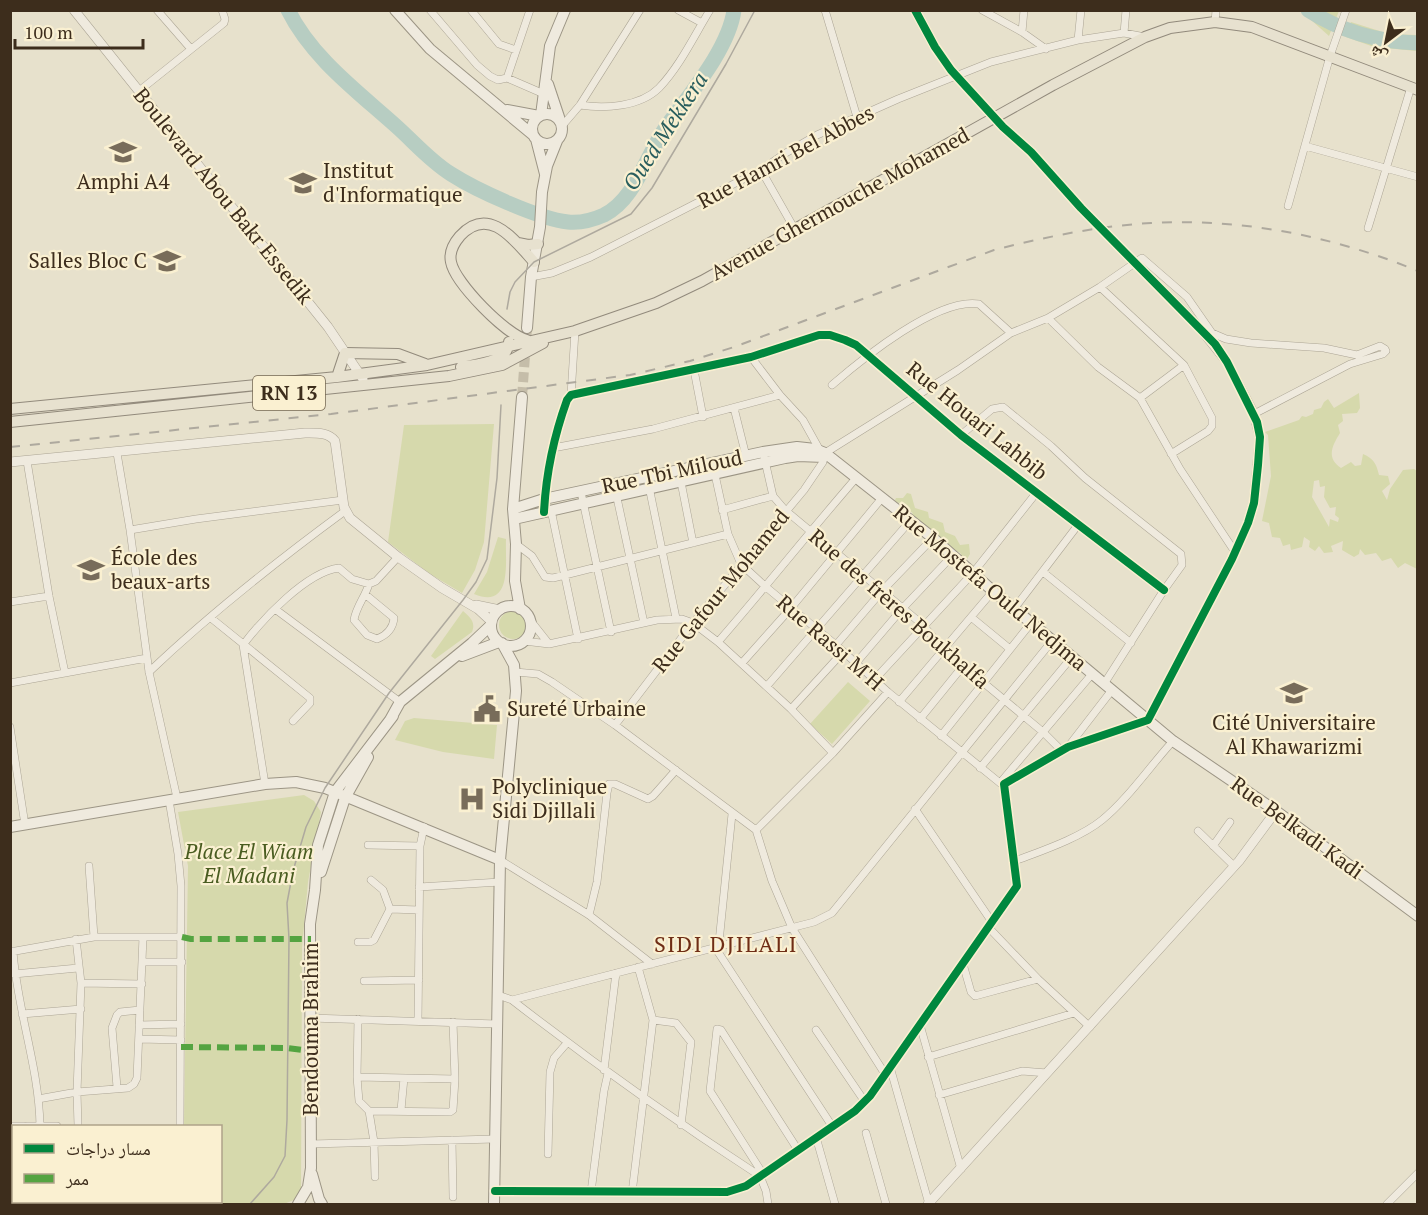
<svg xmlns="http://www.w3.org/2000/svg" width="1428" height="1215" font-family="'PT Serif','Noto Naskh Arabic',serif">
<rect width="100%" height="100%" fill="#e7e1cc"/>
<path fill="#d6d9ac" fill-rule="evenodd" d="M1301,11h38l-10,25z
M1351,22l38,12 28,1v16l-43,-4 -28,-10 2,-4 5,2 -5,-7z
M1359,393l1,15 -3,5 -15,1 1,7 -5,4 2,8c-8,13 -14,25 1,35l10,-6 4,4 6,-1 2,-11c11,5 13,9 16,21l9,1 2,8 -8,7 5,9 3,-11 13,-19 11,-1 3,2v98l-12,-6 -7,5 -7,-10 -9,3 -6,-8 -11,2 -5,-6 -1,5 -5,3 -12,-7 1,-9 -12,5 2,6 -9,1 -5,-7 -4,5 -6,-4 1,-6 -6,-4 -2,10 -11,3 -1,-6 -7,2 -3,-8 -8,-1 -3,-14 -7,-2 9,-45 -3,-41 -3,-3 34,-12 3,-4 4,1 7,-3 1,-4 7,-2 3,-6 4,-3 6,9zM1319,480l1,7 5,-1 -1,11 6,11 6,-1 -1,8 4,3 -1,4 -8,-3 -1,8 -17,-30 2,-16z
M494,424l-10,118 -9,28 -13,23 -32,-19 -42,-32 16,-117z
M907,493l4,1 4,14 13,4 1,6 14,5 2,9 10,4 5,9 9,-1 1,10 -4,7 -7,-3 2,-4 -2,-2h-7l-38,-33 -2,-7 -5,1 -7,-6v-4l-6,-1 2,-4h7z
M498,537l8,2c-1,23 7,71 -32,55l13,-22z
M499 625a14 14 0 1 1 28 0a14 14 0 1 1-28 0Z
M463,611c7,6 13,11 9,21l-37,27 -4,-3z
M848,682l22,19 -38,43 -22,-20z
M414,718l83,7 -3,34 -51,-7 -48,-12 10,-19z
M304,795l10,6 7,11 -13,70 -6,66 -1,249 -17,7h-101v-2h37v-76h-36l4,-260 -10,-54z"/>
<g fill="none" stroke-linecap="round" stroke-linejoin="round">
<path stroke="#b7cdc2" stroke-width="15" d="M288,10c24,48 69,81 108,116 18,16 34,35 55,48 25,16 88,45 117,48 12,1 25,-2 36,-7 32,-16 42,-60 62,-88 22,-31 63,-78 68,-117
M1308,10c34,22 70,32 110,33"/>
<path stroke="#c5bda9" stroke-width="9" stroke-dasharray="9 4.5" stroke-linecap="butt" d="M1081,208l73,74"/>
<path stroke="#c5bda9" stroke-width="10" stroke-dasharray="10 5" stroke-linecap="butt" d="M522,397l5,-69"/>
<defs>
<path id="minor" d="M157,10l34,39
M430,10l47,55 13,11 8,4 9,-2 37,16
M471,10l28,34 17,6
M678,10l24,13
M825,10l32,107
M982,10l40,22 24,17
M1215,22l1,-12
M1022,32l2,-22
M1124,33l2,-23
M1078,40l3,-30
M507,78l23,-68
M139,91l85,-68 1,-4 -3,-9
M580,105c24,4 60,2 79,-17 21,-22 35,-52 51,-78
M562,126l18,-21 60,-95
M1305,146l113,31
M761,170l33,58
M1288,206l42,-150 16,-46
M1368,228l43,-141
M531,277l21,-4 39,-16 170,-87 23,-16 33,-19 81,-36 93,-37 87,-22 46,-7 21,4
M1100,287l84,78 28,53v8l-4,5 -37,23
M1048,318l50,49 42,31 40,71 55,83
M694,370l9,47
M832,385c30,-26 106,-88 147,-81l32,29
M571,395l4,-64
M1140,398l44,-33
M734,408l12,48
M961,435l31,-26 11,-2 48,39 34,32 96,76 1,11 -18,25 -60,94
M553,448l100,-19 127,-34
M763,452l10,44 12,14 138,115 21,25 99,82 19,19
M117,453l13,77 19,142 28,126
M825,453l133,-83 53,-37 37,-15 52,-31 42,-29 45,39 25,36 14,6 25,4 73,5 33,7 23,-9 5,3 1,2 -3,3 -33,10 -96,50
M27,461l22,135 16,77
M714,470l14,64 13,30 25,23 70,58 52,47 112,91 4,1
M647,477l29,141
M681,482l12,61
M614,484l30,139
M581,492l30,140
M551,510l27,129
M722,510l51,-14
M544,512c2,-39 10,-76 23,-112l4,-5 180,-38 68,-22h11l15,5 11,5 105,90 203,155
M130,530l66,-11 147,-19
M516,544l16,12 13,21 8,1 175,-44
M1043,572l88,71
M366,595l28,23c-1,11 -7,17 -17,21l-10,-4 -13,-15c2,-13 11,-23 15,-36
M10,602l39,-6
M275,609l125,93
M1014,609l64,-84
M971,617l39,32
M211,618l99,80v5l-17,18
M524,641l25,3 -19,-24
M718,642c47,-54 92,-111 139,-165
M549,644l108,-24 25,-1 11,4 25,19 73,67 52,-57
M836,645l46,-54 51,-53
M742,663l49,-55 91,-110
M856,663l46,-54 51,-54
M149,672c61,-58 128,-111 196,-161
M515,672l23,2 14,8 63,43 141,105 16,51 20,47 93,146
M875,679l98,-106 64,-81
M10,683l137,-25
M767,686l144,-166
M899,702l94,-111
M791,709l42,44
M920,719l43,-53
M615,725l78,-102 111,-133 19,-28v-6l-20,-36 -23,-25 -29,-38
M10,727l15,98
M941,736l90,-113
M1068,747l44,-57
M980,768l92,-111
M1000,783l92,-109
M265,784l-22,-139c19,-25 63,-73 96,-77l13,11 17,5 7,-3 22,-24
M1004,784l64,-37 80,-27
M169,800l9,54 3,32 -1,240
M915,809l77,113
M732,814l-14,138 114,174
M756,830l77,-77 55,-61
M1198,831l36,35
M368,845l52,1
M1213,846l17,-24
M500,860l89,55 63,49
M1015,861c26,-10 65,-23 87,-41 25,-20 49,-55 71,-79
M89,866l5,71
M419,887l81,-5
M390,909l29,1
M589,915l8,-33 10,-89 2,-9h6l33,15 5,-3 23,-26
M989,928l49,51 52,48
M76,939l5,44 -4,109 1,34
M358,942h12l4,-2 16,-31 -7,-19 -12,-10
M13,951c4,59 26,116 27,175
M10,952l84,-15h88
M143,962h39
M963,964l8,28 4,4 63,-17
M14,974l64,-6
M364,981l55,-1
M81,983l61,1
M498,995l14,5 302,-78 18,-9 220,-272
M512,1000c80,62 163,121 248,176l6,15 2,13
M22,1014l59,-5
M310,1018l187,6
M358,1019l-1,58 2,24 10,10 81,1 3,-2 2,-31 -2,-57
M653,1020l23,3 15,19 -10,83
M418,1021l2,-175 4,-19
M139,1025l42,-1
M920,1025l41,144
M816,1030l49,72
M139,1039l42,1
M928,1057l146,-44
M890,1067l39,137
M604,1070l12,-97
M357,1077l98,2
M117,1087l-5,-59 5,-13 3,-3 20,-2
M939,1095l83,-24 25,2
M38,1099l39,-7 51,-4 6,-4 3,-6 6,-141
M401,1110l3,-32
M369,1111l5,31 1,35
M10,1126h14
M27,1126h30
M866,1133l20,71
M816,1137l19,67
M452,1140l1,57
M311,1144l184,-5
M548,1154l2,-82 4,-14 13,-15
M763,1174l-53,-83 7,-62 4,1 77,120
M495,1191l232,1 19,-6 109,-75 15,-15 147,-210 -13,-102
M591,1192l13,-101 4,-18
M632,1193l21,-173 -15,-53
M30,1202v2
M113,1202l4,2
M179,1204v-2
M1387,1204l31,-31"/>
<path id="tertiary" d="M74,10l254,317 35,52
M915,10l20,37 16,23
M1003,127l28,25 50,56
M10,462c99,-9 197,-20 295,-29 11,0 23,-1 30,8l9,66 6,11 48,39 44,31 36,21 14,13
M476,605l24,5
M1148,720l84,-161 16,-36 6,-20 6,-66 -6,-23 -27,-52 -28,-35 -45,-45
M928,1204l311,-343 37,-50"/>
<path id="secondary" d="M395,10l35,39 103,86
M548,84l12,36
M507,110l32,6
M532 129a15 15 0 1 1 30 0a15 15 0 1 1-30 0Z
M541,115l9,-69 15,-36
M536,139l9,35
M527,328l4,-51 9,-50 2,-35 5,-26 10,-25
M513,509l31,-10 219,-47 34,-5 18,2 10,4 108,85 60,53 180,150 103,70 142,105
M514,519l271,-61 13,-2 26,1
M491 626a20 20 0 1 1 40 0a20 20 0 1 1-40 0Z
M520,609l-5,-28 1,-37 -3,-35 9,-112
M462,656l37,-14
M390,720l10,-18 72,-59 19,-18
M10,827l255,-43 31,-2 29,6 175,72
M321,872l24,-74 23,-41
M312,1174l7,25 3,5
M298,1204l10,-17 3,-19 -1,-244 5,-34 3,-45 17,-53 58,-76
M494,1204l6,-344 16,-169 -2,-26 -12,-22"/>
<path id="primary" d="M518,243l10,2 10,-1
M527,340c-21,-5 -72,-57 -76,-78 -2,-9 3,-19 9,-26 29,-32 55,5 74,26
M461,367c15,-3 47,-4 48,-25
M337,377l8,-24 53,1 27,10
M10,409l327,-32 90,-12 148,-34 81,-28 46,-22 351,-196 92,-48 25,-9 45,-6 37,5 166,63
M10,422l439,-46 53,-11 41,-22"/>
</defs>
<use href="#minor" stroke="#aca595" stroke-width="8"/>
<use href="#tertiary" stroke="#aca595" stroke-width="10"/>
<use href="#secondary" stroke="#9c9585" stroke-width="12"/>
<use href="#primary" stroke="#928a7c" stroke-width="12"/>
<use href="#minor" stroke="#efeade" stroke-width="7"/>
<use href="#tertiary" stroke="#efeade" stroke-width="9"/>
<use href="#secondary" stroke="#efeade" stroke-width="10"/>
<use href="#primary" stroke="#e7e1cf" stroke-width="10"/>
<path stroke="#aea99e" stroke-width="1.5" d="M507,309l3,-17 5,-10 19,-20 97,-48 21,-26 74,-124 29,-54
M250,1204l24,-27 11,-21 2,-36 2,-181 -2,-36 6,-32 13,-44 19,-39 64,-95 74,-93 13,-18 11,-23 10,-81 4,-73"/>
<path stroke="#aea99e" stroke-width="2" stroke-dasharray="10 10" stroke-linecap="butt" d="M10,447l321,-33 299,-39 60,-14 44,-14 260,-97c51,-13 104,-24 157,-27 91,-5 182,13 267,48"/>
<defs>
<path id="tertiary-bridge" d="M951,70l52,57"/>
</defs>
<use href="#tertiary-bridge" stroke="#aca595" stroke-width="10" stroke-linecap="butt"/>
<use href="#tertiary-bridge" stroke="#efeade" stroke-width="9"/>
<path stroke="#54a441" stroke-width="6" stroke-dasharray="12 6" stroke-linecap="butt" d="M182,937l9,2h120
M181,1047l106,1 23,3"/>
<defs>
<path id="cycleway" d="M544,512c2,-39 10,-76 23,-112l4,-5 180,-38 68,-22h11l15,5 11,5 105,90 203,155
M495,1191l232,1 19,-6 109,-75 15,-15 147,-210 -13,-102 64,-37 80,-27 84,-161 16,-36 6,-20 4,-38 2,-28 -3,-15 -30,-60 -12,-18 -134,-136 -50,-56 -28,-25 -52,-57 -16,-23 -20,-37"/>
</defs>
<use href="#cycleway" stroke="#faf0d1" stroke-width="11"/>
<use href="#cycleway" stroke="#00873e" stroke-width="8"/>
</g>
<defs>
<symbol id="university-bare" viewBox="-9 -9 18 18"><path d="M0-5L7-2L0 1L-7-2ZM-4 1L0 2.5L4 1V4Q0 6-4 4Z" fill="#786c5a" stroke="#faf0d1" stroke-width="2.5" paint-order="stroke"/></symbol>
<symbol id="civic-bare" viewBox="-9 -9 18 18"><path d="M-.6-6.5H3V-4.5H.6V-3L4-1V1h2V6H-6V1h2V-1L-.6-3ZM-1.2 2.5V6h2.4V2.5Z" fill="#786c5a" stroke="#faf0d1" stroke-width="2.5" paint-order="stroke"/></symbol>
<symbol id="hospital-bare" viewBox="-9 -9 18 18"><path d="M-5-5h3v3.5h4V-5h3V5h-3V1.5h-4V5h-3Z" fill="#786c5a" stroke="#faf0d1" stroke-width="2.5" paint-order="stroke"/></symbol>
</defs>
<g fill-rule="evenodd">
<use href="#university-bare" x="104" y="133" width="38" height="38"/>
<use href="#university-bare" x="284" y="164" width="38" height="38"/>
<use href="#university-bare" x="148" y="242" width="38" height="38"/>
<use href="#university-bare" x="72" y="551" width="38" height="38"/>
<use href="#university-bare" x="1275" y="674" width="38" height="38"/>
<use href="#civic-bare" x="468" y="690" width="38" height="38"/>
<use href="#hospital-bare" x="453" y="780" width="38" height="38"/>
</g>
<g text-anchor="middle" stroke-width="4.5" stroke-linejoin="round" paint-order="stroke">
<rect fill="#faf0d1" stroke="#766852" stroke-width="1.5" x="253" y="376" width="72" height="34" rx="4.5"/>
<g font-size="20" font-weight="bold" fill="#3d2d1c">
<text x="289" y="400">RN 13</text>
</g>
<g font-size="21" fill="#3d2d1c" stroke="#faf0d1">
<text transform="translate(786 157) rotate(-28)" y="7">Rue Hamri Bel Abbes</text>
<text transform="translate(223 196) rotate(51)" y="7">Boulevard Abou Bakr Essedik</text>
<text transform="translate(840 204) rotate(-29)" y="7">Avenue Ghermouche Mohamed</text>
<text transform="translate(977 421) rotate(39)" y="7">Rue Houari Lahbib</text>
<text transform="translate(672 472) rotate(-12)" y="7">Rue Tbi Miloud</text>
<text transform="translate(990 588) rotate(40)" y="7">Rue Mostefa Ould Nedjma</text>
<text transform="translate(721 591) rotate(-51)" y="7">Rue Gafour Mohamed</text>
<text transform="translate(899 609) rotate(41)" y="7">Rue des frères Boukhalfa</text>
<text transform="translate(830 643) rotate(41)" y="7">Rue Rassi M'H</text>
<text transform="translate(1297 828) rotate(36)" y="7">Rue Belkadi Kadi</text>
<text transform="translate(311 1029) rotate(-90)" y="7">Bendouma Brahim</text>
</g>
<g font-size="21" fill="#3d2d1c" stroke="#faf0d1" text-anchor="start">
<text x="323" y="178">Institut<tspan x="323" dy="24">d'Informatique</tspan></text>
<text x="123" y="189" text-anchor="middle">Amphi A4</text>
<text x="147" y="268" text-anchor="end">Salles Bloc C</text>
<text x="111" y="565">École des<tspan x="111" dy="24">beaux-arts</tspan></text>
<text x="507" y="716">Sureté Urbaine</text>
<text x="1294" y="730" text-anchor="middle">Cité Universitaire<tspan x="1294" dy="24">Al Khawarizmi</tspan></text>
<text x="492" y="794">Polyclinique<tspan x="492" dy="24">Sidi Djillali</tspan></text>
</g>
<g font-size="21" font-style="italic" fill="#495c20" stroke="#faf0d1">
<text x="249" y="859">Place El Wiam<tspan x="249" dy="24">El Madani</tspan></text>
</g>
<g font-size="22" font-style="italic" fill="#295e5e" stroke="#faf0d1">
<text transform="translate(665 131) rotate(-57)" y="8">Oued Mekkera</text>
</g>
<g font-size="22" letter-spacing="1.5" fill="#6f2d16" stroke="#faf0d1">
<text x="726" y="952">SIDI DJILALI</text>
</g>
</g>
<rect width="1428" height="1215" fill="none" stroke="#3d2d1c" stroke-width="24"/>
<rect x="12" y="1125" width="210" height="78" fill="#faf0d1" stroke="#aea289" stroke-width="1.5"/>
<rect x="24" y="1144" width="30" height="9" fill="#00873e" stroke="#aea289" stroke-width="1.5"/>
<text x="66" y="1155" font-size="18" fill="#3d2d1c">مسار دراجات</text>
<rect x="24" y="1174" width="30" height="9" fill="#54a441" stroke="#aea289" stroke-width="1.5"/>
<text x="66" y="1185" font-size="18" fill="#3d2d1c">ممر</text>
<g transform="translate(1386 42) rotate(212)" stroke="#faf0d1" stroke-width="4.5" paint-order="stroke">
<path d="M0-4.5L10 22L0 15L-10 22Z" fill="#3d2d1c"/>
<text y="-9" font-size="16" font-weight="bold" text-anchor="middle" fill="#3d2d1c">ش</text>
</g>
<path d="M15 39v9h128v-9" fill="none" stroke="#3d2d1c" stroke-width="3"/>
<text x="24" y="39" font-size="18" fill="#3d2d1c" stroke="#faf0d1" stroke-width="4.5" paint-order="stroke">100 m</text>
</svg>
